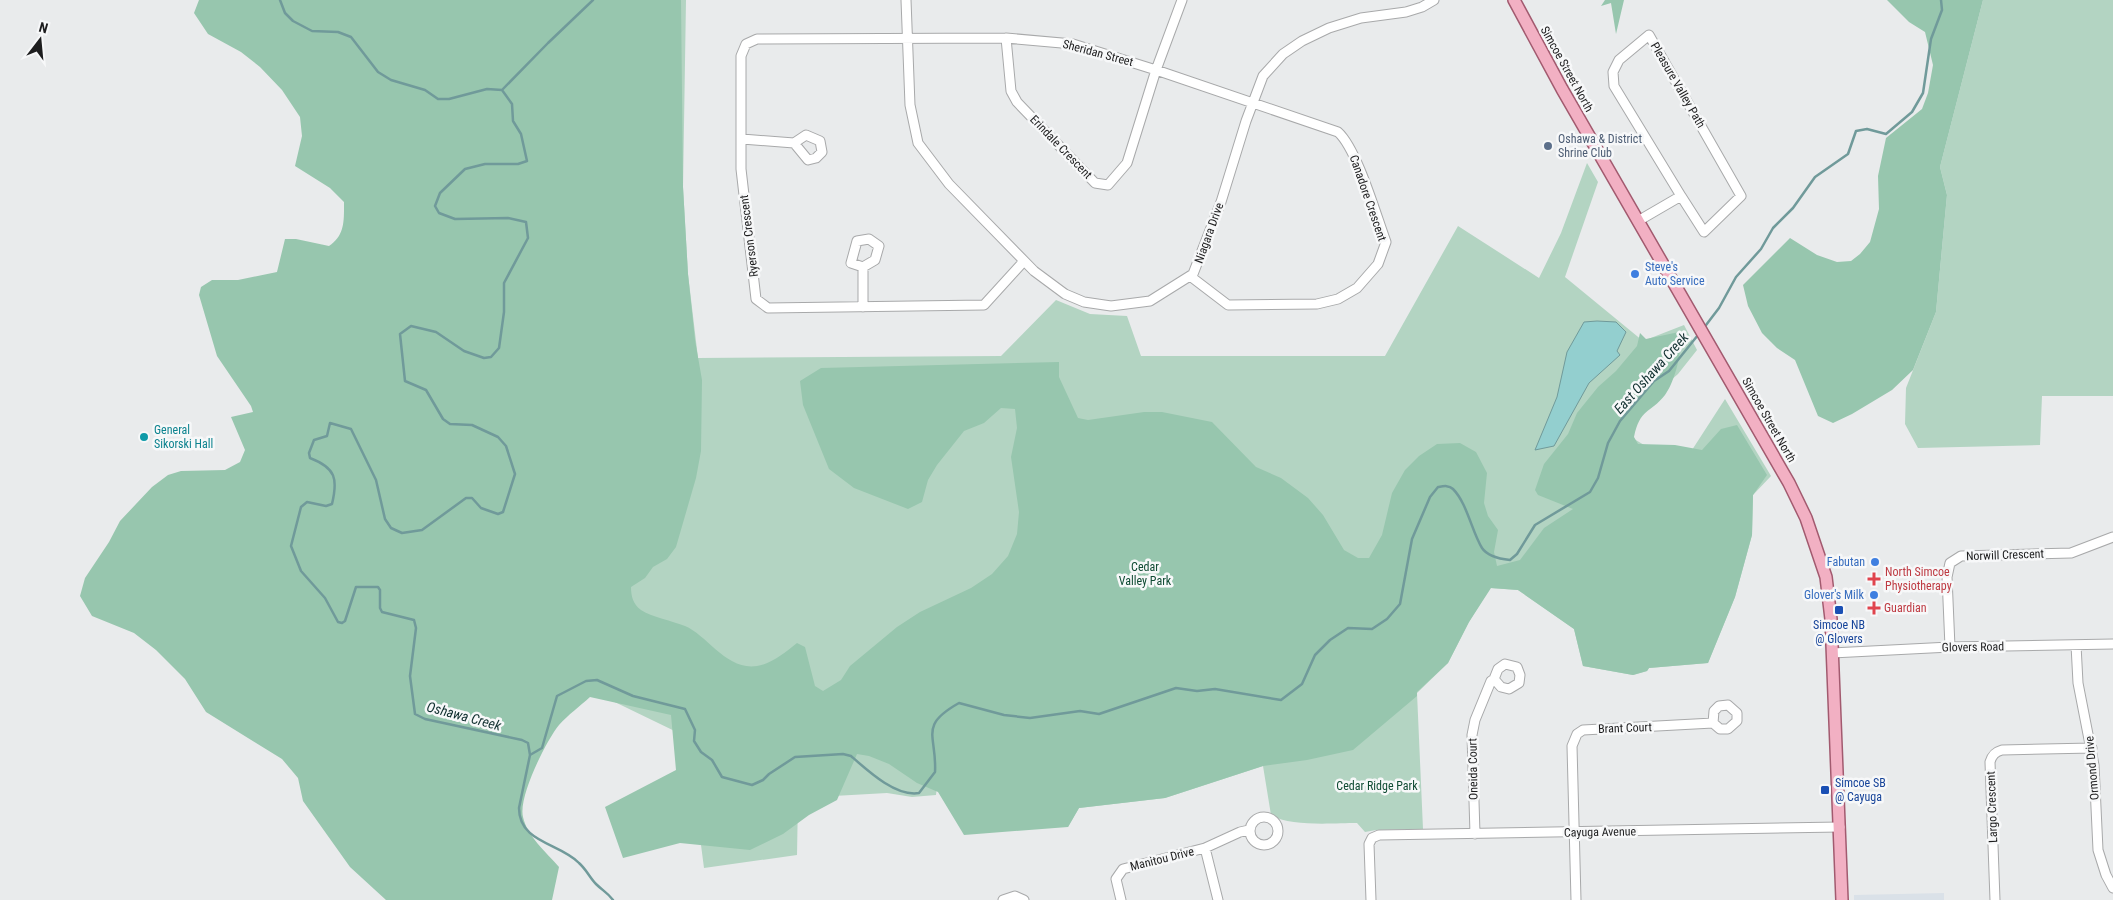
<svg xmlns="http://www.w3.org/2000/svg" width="2113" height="900" font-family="'Roboto Condensed',sans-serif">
<rect width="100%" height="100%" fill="#e9ebec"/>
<path fill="#dae1e8" d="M1944,893v7h-90v-5z"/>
<path fill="#b3d4c2" d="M398,0h288l-3,187 5,87 10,84 303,-2 55,-56 34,14 37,2 14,40h244l73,-130 81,52 22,-45 26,-70 11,19 -33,95 78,64 41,-16 13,25 -19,24 -31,27 -23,32 57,34 44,-68 46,77 -18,19 -1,40 -17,62 -27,66 -59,5 -2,3 -14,4 -50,-9 -9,-37 -56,-39 -28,-2 -21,34 -21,41 -31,30 6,136 -47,1 -11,2 -8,-9c-24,0 -66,4 -86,-8l-8,-49 -98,32 -86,10 -11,19 -129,-60 -3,28 -24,2 -25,-4 -89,5 -1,57 -93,13 -17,-131 -95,-46z
M1983,0h130v396h-71l-2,49 -122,3 -13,-24 1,-36 30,-76 11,-117 -7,-28z"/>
<path fill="#97c6ae" d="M199,0h482l2,187 5,87 7,66 7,40 -1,71 -5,27 -20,69 -9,12 -14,8 -8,11 -14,9c0,9 2,17 10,23 10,7 32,11 44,16 22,9 42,45 72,40 14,-2 29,-14 40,-23l8,4 10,39 8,5 18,-11 9,-14 47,-39 23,-15 51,-24 21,-14 16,-18 9,-22 2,-22 -8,-55 6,-29 -2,-19 -14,-1 -17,15 -20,8 -27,34 -9,15 -6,22 -14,7 -54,-21 -25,-19 -26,-64 -3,-24 21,-13 238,-6v15l19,41 10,2 56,-8h18l50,10 44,45 25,11 27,20 15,17 21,35 14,8h11l13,-23 10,-42 13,-23 14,-14 18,-12 23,-1 16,9 11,21 -3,30 4,13 10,14 -4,22 3,14 23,-6 24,-32 29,-19 -35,-14 -3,-5 9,-26 24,-30 9,-21 21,-26 18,-16 21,-25 3,-13 6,6 33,-7c5,15 -4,50 -14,63 -15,19 -25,13 -31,42l4,7 37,1 27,5 19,-21 16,-4 30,50 -14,20 -1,40 -17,62 -27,66 -59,5 -2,3 -14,4 -50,-9 -9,-37 -56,-39 -27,-2 -22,34 -21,41 -31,29v4l-64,54 -46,10 -44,6 -98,32 -86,10 -11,19 -104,8 -26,-43 -21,-9 -28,-19 -20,-8 -12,-2 -20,46 -28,15 -26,19 -33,16 -70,-7 -57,15 -18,-51 71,-37 -5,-55 -81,-18c-10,9 -22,18 -31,28 -13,16 -41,72 -36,92 4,19 24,36 36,50l-7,33h-166l-36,-33 -47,-66 -5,-23 -16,-19 -76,-47 -21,-33 -29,-29 -22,-17 -42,-17 -12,-20 5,-18 24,-36 11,-21 32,-34 16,-12 13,-4 44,-1 15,-8 5,-12 -14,-33 22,-5 -2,-6 -34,-50 -18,-61 2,-8 11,-7h26l39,-8 8,-33h11l33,7c16,-11 15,-25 15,-44l-14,-14 -35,-22 7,-30 -2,-19 -18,-27 -22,-23 -19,-15 -33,-18 -14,-21z
M1605,0h19l-8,34 -5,-31 -10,3z
M1887,0h96l-43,167 7,28 -11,117 -23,58 -21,20 -40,24 -19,9 -15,-7 -23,-56 -18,-12 -15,-15 -14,-27 -5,-21 47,-47 27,17 20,7 14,-1 9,-7 10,-12 9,-33 -1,-33 8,-38 36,-29 6,-16 5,-28 -8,-33 -16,-10z"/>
<path fill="#93cfcf" stroke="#709a9a" d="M1597,321l19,1 10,10 -9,19 3,4 -31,28 -35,63 -19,4 22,-53 10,-45 17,-30z"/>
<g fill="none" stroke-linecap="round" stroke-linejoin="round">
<path stroke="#709a9a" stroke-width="2.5" d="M280,0l5,13 8,8 19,10 26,1 13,5 27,35 13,8 34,10 13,9h11l38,-10 15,1
M502,90l10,14 1,17 8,13 6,27 -9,3h-33l-20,5 -25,24 -5,13 4,7 16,6 53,-1 18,4 2,16 -24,45v29l-5,36 -8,9 -7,1 -20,-7 -28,-19 -25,-6 -11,8 5,47 21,9 17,29 7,5 22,1 26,12 8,9 9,28 -12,38 -5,2 -17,-6 -9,-10h-6l-44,32 -20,3 -11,-5 -6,-9 -9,-39 -25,-51 -21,-6 -3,13 -13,4 -5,13 1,5c26,10 28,21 22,46l-6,2 -19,-4 -6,5 -10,39 10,25 24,27 13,24 4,1 3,-2 11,-34h22l2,3v18l2,4 32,8 2,8 -6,48 5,38 10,5 97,21 6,3 2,12 -11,53c0,35 41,35 60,55 7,6 11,15 17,21 7,7 11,8 17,16
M502,90l46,-47 45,-43
M1703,329l16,-21 17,-31 25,-28 12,-21 20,-20 22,-31 33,-23 8,-23 11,-2 19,5 26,-22 11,-19 8,-54 11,-29 -1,-10
M530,755l12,-7 15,-52 29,-15 11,-1 36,16 52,13 10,21 -1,11 7,11 11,8 10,17 30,8 11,-5 6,-6 26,-17 48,-3 8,2c17,15 45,41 68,37l16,-21c2,-37 -17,-46 24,-69l45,12 26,3 50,-7 19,3 77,-26 21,3 18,-2 66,11 21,-16 13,-29 15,-15 18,-12 24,1 15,-10 13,-15 12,-65 18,-42 8,-10c6,-1 11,-2 15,2 14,14 19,43 29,59 6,9 18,11 28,12l7,-6 18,-29 55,-33 8,-14 10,-35 12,-22 34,-40 15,-10 29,-36"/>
<defs>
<path id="minor" d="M906,0l4,105 8,38 31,41 85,87 31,23 19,8 27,4 39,-5 43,-27 28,-72 25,-81 17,-45 20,-22 19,-13 27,-13 32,-10 45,-6 16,-5 12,-7
M1006,38l5,53 6,11 78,81 13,2 19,-22 29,-93 26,-70
M742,139l52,4 12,-8 14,6 2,11 -6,6 -8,2 -14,-17
M1638,221l43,-25 23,36 37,-36 -92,-161 -30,25 -6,12 1,14 67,110
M1024,261l-40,44 -216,3 -12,-9 -15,-130v-113l5,-12 11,-5 249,-1 67,6 83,26 182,62c19,17 38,83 48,110l-8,22 -21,24 -19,11 -21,5 -89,1 -38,-29
M863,267l12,-7 4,-14 -10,-7 -12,2 -6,22 12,4v40
M2076,645l2,38 16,82 4,85 8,25 7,13
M1950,647l-3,-70 3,-14 11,-7 110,-3 42,-16
M1832,653l118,-6 163,-3
M1250 831a14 14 0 1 1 28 0a14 14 0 1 1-28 0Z
M1475,834l-3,-99 3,-15 16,-39 3,-2 7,8 8,2 10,-6 1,-8 -3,-8 -12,-3 -7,5 -4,10
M1205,848l13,52
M1003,900l12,-4 9,4
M1121,900l-5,-21 7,-10 82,-21 35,-16 9,-2
M1371,900l-2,-56 3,-6 7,-3 461,-8
M1576,900l-4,-154 5,-12 6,-4 130,-7 7,6h8l9,-8v-8l-9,-8 -9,1 -5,5 -1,12
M1995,900l-5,-138c2,-7 5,-10 12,-12l90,-2"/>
<path id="major" d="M1514,0l48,89 227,394 17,35 20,59 5,42 11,281"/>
</defs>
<use href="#minor" stroke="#a8a9aa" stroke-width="11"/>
<use href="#major" stroke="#a25a6f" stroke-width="14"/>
<use href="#minor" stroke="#fff" stroke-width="9"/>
<use href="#major" stroke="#f2b0c3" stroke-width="11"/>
</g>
<circle fill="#5c6f8a" stroke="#f7f8f9" stroke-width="2" cx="1548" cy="146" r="5"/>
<g fill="#3f7fe0" stroke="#f7f8f9" stroke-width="2">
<circle cx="1635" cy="274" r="5"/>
<circle cx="1875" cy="562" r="5"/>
<circle cx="1874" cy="595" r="5"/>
</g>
<circle fill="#0f9aa8" stroke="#f7f8f9" stroke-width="2" cx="144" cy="437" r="5"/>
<g fill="#e0444e" stroke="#f7f8f9" stroke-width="2">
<path d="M1871.5 571.5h5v5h5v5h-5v5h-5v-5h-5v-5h5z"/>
<path d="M1871.5 600.5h5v5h5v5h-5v5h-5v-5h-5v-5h5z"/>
</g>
<g fill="#1a4fb4" stroke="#f7f8f9" stroke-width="2">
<rect x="1834" y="605" width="10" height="10" rx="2.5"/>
<rect x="1820" y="785" width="10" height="10" rx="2.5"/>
</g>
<g text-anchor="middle" stroke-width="5" stroke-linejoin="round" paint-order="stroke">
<g font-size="12" fill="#1d1d1e" stroke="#f7f8f9">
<text transform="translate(1098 53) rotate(15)" y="4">Sheridan Street</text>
<text transform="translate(1567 69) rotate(61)" y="4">Simcoe Street North</text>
<text transform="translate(1678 85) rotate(60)" y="4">Pleasure Valley Path</text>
<text transform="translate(1061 147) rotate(46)" y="4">Erindale Crescent</text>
<text transform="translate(1368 198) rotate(71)" y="4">Canadore Crescent</text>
<text transform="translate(1209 233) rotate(-70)" y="4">Niagara Drive</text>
<text transform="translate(749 236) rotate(-97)" y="4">Ryerson Crescent</text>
<text transform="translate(1769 420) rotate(60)" y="4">Simcoe Street North</text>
<text transform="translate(2005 555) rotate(-2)" y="4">Norwill Crescent</text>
<text transform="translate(1973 647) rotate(-1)" y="4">Glovers Road</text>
<text transform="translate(1625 728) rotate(-2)" y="4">Brant Court</text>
<text transform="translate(2092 768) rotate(-95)" y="4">Ormond Drive</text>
<text transform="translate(1473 769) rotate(-91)" y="4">Oneida Court</text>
<text transform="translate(1992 807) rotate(-92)" y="4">Largo Crescent</text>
<text transform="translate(1600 832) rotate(-1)" y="4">Cayuga Avenue</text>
<text transform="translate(1162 859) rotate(-14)" y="4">Manitou Drive</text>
</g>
<g font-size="12" fill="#4e5e75" stroke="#f7f8f9" text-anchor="start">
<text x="1558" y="143">Oshawa &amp; District<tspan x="1558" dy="14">Shrine Club</tspan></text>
</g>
<g font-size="12" fill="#366cbe" stroke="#f7f8f9" text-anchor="end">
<text x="1645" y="271" text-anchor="start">Steve's<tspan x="1645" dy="14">Auto Service</tspan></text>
<text x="1865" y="566">Fabutan</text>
<text x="1864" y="599">Glover's Milk</text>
</g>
<g font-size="12" fill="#0d838f" stroke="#f7f8f9" text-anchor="start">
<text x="154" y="434">General<tspan x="154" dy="14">Sikorski Hall</tspan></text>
</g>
<g font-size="12" fill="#0f4b33" stroke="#f7f8f9">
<text x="1145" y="571">Cedar<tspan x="1145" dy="14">Valley Park</tspan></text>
<text x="1377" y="790">Cedar Ridge Park</text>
</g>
<g font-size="12" fill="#be3a42" stroke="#f7f8f9" text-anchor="start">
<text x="1885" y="576">North Simcoe<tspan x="1885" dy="14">Physiotherapy</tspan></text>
<text x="1884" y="612">Guardian</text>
</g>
<g font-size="12" fill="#164399" stroke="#f7f8f9">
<text x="1839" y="629">Simcoe NB<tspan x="1839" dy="14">@ Glovers</tspan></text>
<text x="1835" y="787" text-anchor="start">Simcoe SB<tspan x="1835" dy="14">@ Cayuga</tspan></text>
</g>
<g font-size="14" font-style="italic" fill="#102f2f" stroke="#f7f8f9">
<text transform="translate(1651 373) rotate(-48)" y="5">East Oshawa Creek</text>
<text transform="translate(464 716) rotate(15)" y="5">Oshawa Creek</text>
</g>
</g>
<g transform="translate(40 40) rotate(16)" stroke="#f7f8f9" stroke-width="4" paint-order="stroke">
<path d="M0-4L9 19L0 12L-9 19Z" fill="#1d1d1e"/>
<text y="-8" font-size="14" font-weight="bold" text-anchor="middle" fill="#1d1d1e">N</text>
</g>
</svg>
